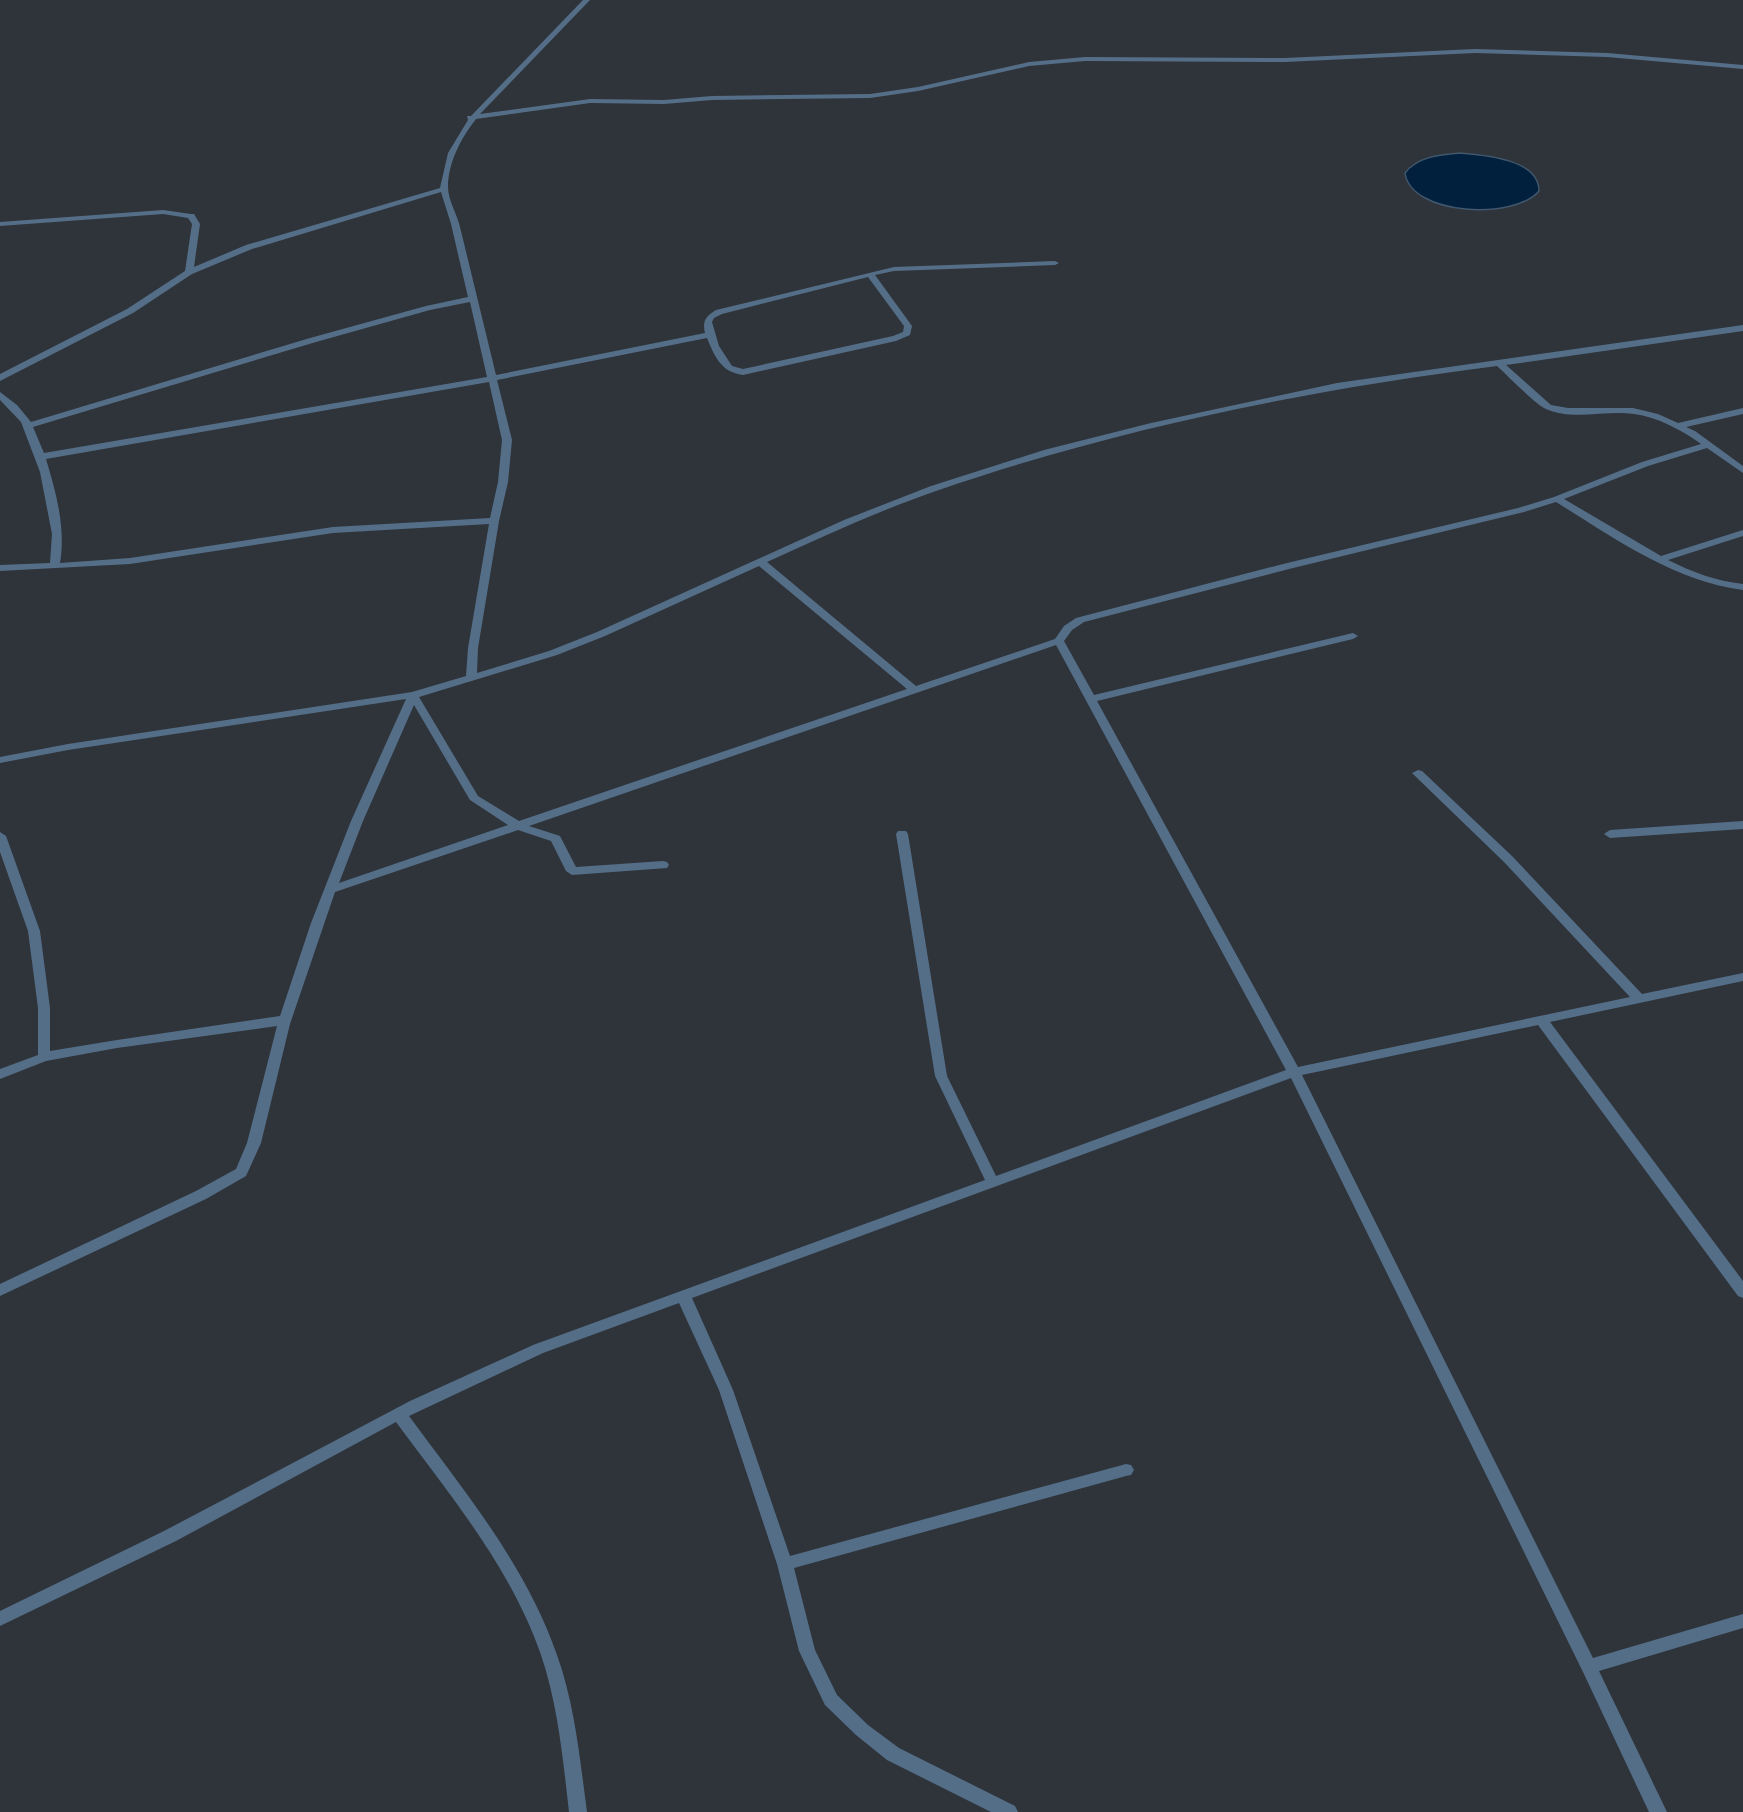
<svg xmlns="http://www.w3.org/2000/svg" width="1743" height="1812" font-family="'Fira Sans Condensed',sans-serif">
<rect width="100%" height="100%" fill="#2e343a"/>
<path fill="#00203d" stroke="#40576d" stroke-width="1.5" d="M1461,153c23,2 78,6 78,38 -24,29 -128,25 -134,-18 13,-17 35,-18 56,-20z"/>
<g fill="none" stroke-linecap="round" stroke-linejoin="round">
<path fill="#556e88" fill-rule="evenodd" d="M583,0h7l-110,114 110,-15 74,1 48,-4 158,-2 48,-7 111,-25 56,-5 200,1 190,-9 132,4 136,12v4l-136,-12 -132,-4 -190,9 -200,-1 -56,5 -111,25 -48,7 -158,2 -48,4 -74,-1 -114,16c-15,19 -28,44 -28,68 0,13 9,27 12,40 12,49 24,99 36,148l209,-42c-3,-12 1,-17 11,-23l178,-43 161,-6 4,2 -4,2 -161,6 -19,4 37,51 -2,9 -14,6 -153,34c-22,-3 -28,-18 -36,-37l-210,42 15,60 -4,42 -9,39 -21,127 -1,25 72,-22 48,-19 247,-112 87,-34 113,-36 107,-27 186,-40 406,-58v6l-237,34 45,40 17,3h65l25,6 20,9 65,-15v6l-57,13 9,4 48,35v7l-36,-25 -59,18 -84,33 97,57 82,-26v6l-75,24c24,12 48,21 75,24v6c-69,-9 -129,-52 -187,-88l-32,10 -235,57 -205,53 -12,8 -8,11 30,54 259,-62 5,3 -5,3 -256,62 201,366 332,-70 -126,-135 -90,-87 -2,-2 6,-3 4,1 90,85 130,138 101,-21v8l-193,41 193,259v17l-5,-2 -200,-271 -236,50 291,583 150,-44v14l-144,43 68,141h-18l-66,-140 -292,-594 -599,220 41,92 57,166 336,-92 5,1 3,5 -3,5 -5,1 -332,92 21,82 22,45 31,30 31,23 116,58 3,6h-27l-104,-52 -31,-25 -31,-30 -26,-54 -22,-87 -58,-174 -40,-87 -136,50 -134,63c55,75 117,149 148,239 18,50 23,105 30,157h-18c-6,-53 -11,-107 -28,-157 -30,-87 -91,-160 -145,-233l-220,119 -176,85v-15l164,-80 246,-130 123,-56 452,-165 -50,-104 -39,-242 2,-3h8l2,3 39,242 49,100 290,-106 -230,-425 -527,181 31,10 16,31 87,-6 4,1 2,3 -2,3 -95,7 -6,-4 -15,-30 -33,-11 -183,62 -45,132 -29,119 -15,33 -40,23 -206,97v-12l196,-93 40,-22 11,-26 30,-117 -160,22 -71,13 -46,18v-10l38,-14v-47l-10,-77 -28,-79v-20l6,4 34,95 10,77v43l67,-11 163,-24 31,-93 40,-102 55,-122 -338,51 -68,13v-6l68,-13 344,-52 54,-16 2,-28 21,-124 -156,9 -203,31 -130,7v-6l50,-2 2,-29 -12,-62 -19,-50 -21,-22v-8l17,13 14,17 279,-84 116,-32 42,-9 -17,-73 -10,-32 -189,57 -60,25 -59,39 -133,68v-7l127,-65 58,-38 7,-47 -4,-6 -25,-4 -163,12v-4l163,-12 28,4h3l6,10 -6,43 52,-22 194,-57 8,-35 20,-33 -1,-4h4zM868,277l36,49 -1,6 -10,4 -150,33 -11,-3 -13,-20 -7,-24 2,-4 8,-4zM470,302l17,75 -443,76 -11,-26 283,-85 114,-32zM1497,366c10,9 38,38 49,43 26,12 60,1 88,5 23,3 48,16 67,30l-59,18 -88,35 -36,11 -235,56 -207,54 -12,8 -9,13 -139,47 -149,-124c57,-26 113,-52 172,-72 180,-62 369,-100 558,-124zM489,382l13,58 -4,42 -8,36 -157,9 -203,31 -70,5c6,-35 -4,-71 -14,-104zM759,566l148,123 -388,132 -41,-25 -59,-99 138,-42 48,-19zM414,705l56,95 38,25 -169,58 24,-62z
M1743,821v8l-133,9 -6,-4 6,-4z"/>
</g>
</svg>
